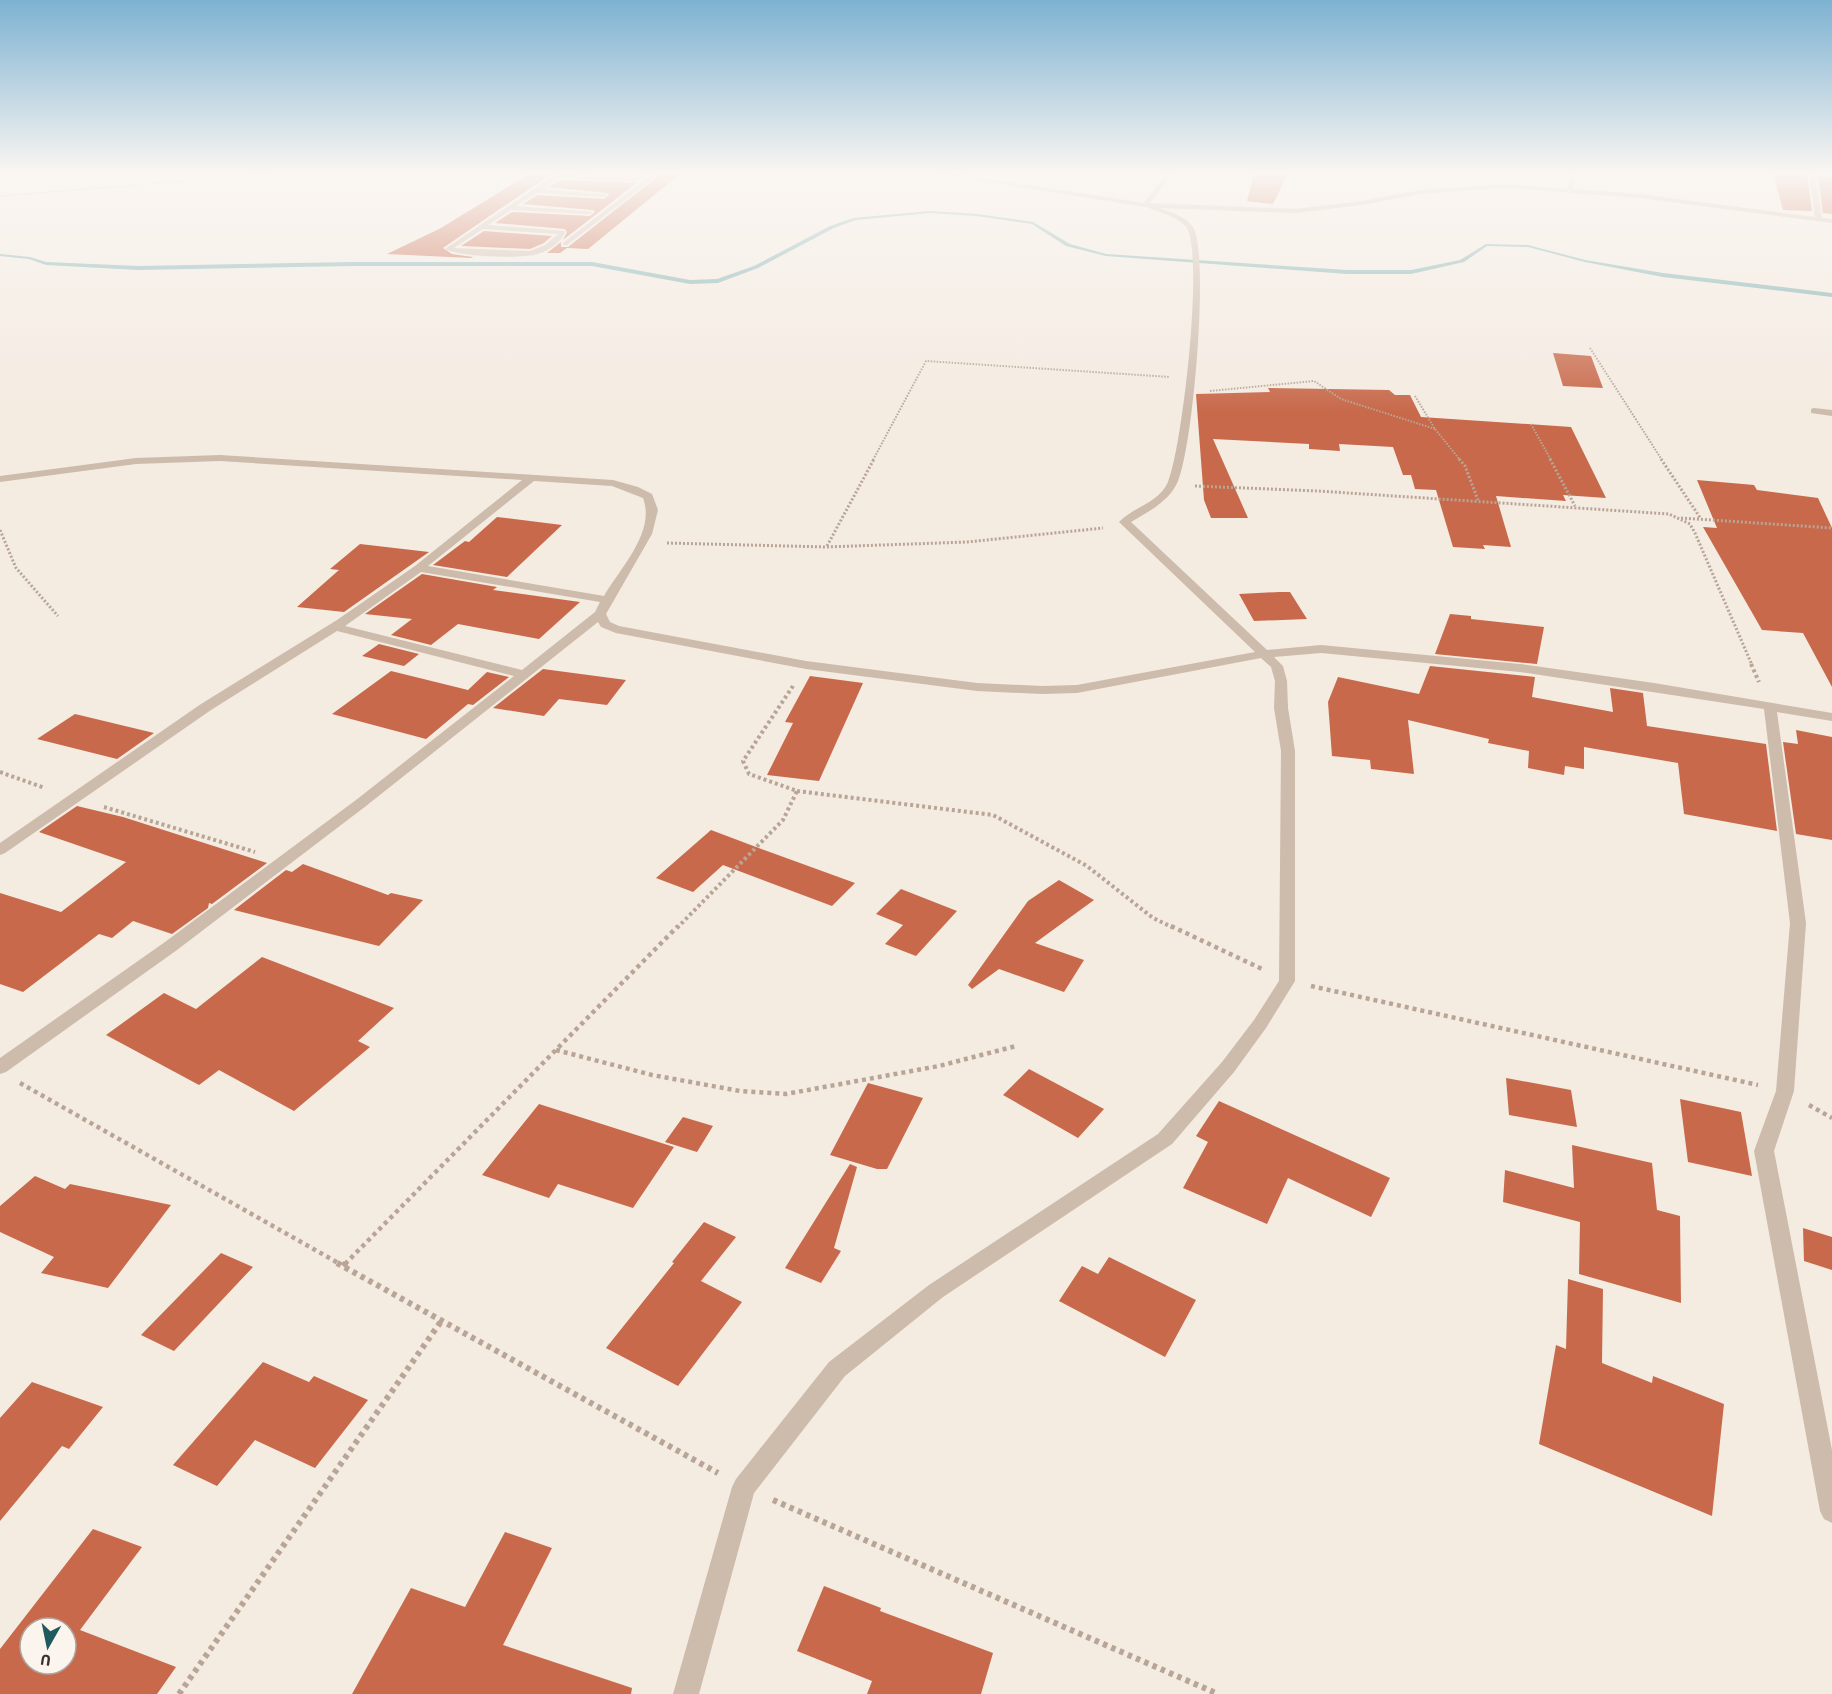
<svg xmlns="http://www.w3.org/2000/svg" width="1832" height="1694" font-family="'Source Sans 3',sans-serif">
<rect width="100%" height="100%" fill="#f4ebe1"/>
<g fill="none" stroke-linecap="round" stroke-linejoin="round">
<path fill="#7fb0b2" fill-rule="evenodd" d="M930,211l47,3 56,8 37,22 36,10 241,16h64l49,-10 26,-16 42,1 57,15 78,13 169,20v4l-169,-20 -78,-15 -57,-15 -41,-1 -23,16 -53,12h-64l-241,-18 -40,-10 -34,-22 -55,-8 -47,-3 -74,7 -22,8 -76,40 -40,15 -28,1 -98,-18h-240l-214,4 -92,-5 -17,-6 -29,-3v-2l30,3 16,5 92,4 214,-4h240l98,18 27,-1 37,-13 76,-40 23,-8z"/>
</g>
<path fill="#c8694b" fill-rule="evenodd" d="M529,174h22l-108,74 9,6 21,3 -2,1 -84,-4 54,-26z
M661,174h19l-92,75 -21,-1 -7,5h-13l14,-11v5h7z
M1254,174h34l-15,30 -26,-3z
M1773,174l34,1 5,36 -29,-1z
M1818,176l14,1v37l-9,-1z
M560,180l74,3 5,-2 -76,59 4,-8 -2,-3 -70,-6 17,-11 78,4 5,-4 -2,-2 -70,-6 15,-9 66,4 5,-4 -2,-2 -58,-6z
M484,231l68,5 -8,7 -14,6 -69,-3z
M1553,353l38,3 12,32 -40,-2z
M1268,388l121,2 6,5h15l11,22 150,10 35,71 -43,-3 3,6 -70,-5 15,51 -28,-2 2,4 -32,-2 -17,-57 -21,-1 -4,-14h-8l-10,-28 -54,-3 1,7 -31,-2v-5l-96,-5 35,79h-37l-7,-18 -8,-106 74,-2z
M1697,480l57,5 3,5 61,8 14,30v159l-29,-54 -41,-3 -59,-103 14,1z
M497,517l65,8 -55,52 -74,-12 32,-24 4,1z
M360,544l69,8 -85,60 -47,-5 42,-37 -9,-1z
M422,574l75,13 -4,3 87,12 -41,37 -81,-15 -27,21 -40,-10 21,-16 -47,-5z
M1279,592h11l17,27 -53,2 -15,-27z
M1450,614l21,2v3l73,8 -7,37 -102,-10z
M379,644l40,10 -15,12 -42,-10z
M1430,666l105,11 -3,20 81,15 -3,-24 33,5 4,33 119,18 11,87 -93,-17 -6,-51 -94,-16v22l-19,-3 -1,9 -36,-7 1,-17 -41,-8 1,-4 -81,-19 6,54 -43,-5 -1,-9 -38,-4 -4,-54 10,-25 81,17z
M543,669l83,11 -19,25 -48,-6 -15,17 -51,-8z
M391,671l77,19 19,-18 22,5 -36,28 -5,-1 -42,35 -94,-25z
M810,676l53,7 -44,98 -52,-6 26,-52 -8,-1z
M75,714l79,19 -37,26 -80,-20z
M1796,730l36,7v103l-36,-6 -13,-92 15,2z
M77,806l46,11 144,46 -55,41 -3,-1 -1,5 -36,26 -39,-13 -21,17 -13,-4 -76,58 -23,-8v-91l61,19 65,-50 -87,-30z
M711,830l56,21 88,32 -23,23 -109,-41 -30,27 -37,-14z
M303,864l85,31 3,-2 32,7 -44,46 -145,-36 52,-40 6,2z
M1059,880l35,20 -59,43 49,17 -20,32 -65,-23 -27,20 -4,-4 60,-84z
M901,889l56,22 -41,45 -31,-12 18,-19 -27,-11z
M262,957l132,51 -36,33 12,6 -76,64 -75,-41 -20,15 -93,-50 58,-42 32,16z
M1029,1069l75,40 -26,29 -75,-43z
M1506,1078l65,12 6,37 -68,-12z
M868,1083l55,15 -36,71h-10l-47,-14z
M1680,1099l61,13 11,64 -64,-14z
M1219,1101l171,77 -19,39 -83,-39 -21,46 -84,-36 25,-46 -12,-6z
M539,1104l135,43 -41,61 -75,-24 -9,14 -67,-23z
M683,1117l30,9 -16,26 -32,-10z
M1572,1145l80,18 5,47 23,6 1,87 -102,-29 1,-52 -77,-20 2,-32 69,18z
M850,1164l7,3 -23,81 7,3 -20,32 -36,-15z
M35,1176l30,13 5,-5 101,21 -63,83 -67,-15 13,-16 -54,-25v-26z
M704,1222l32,15 -35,44 41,21 -64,84 -72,-38 68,-85 -2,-1z
M1803,1228l29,9v33l-28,-9z
M221,1253l32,14 -79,84 -33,-16z
M1109,1257l87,43 -31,57 -106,-56 23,-35 16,8z
M1568,1279l35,10 -1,74 50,20 1,-7 71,28 -12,112 -173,-72 17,-99 10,4z
M263,1362l46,20 5,-6 54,24 -53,68 -60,-28 -38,46 -44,-21z
M32,1382l71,25 -34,42 -7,-3 -62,75v-103z
M93,1529l49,18 -62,83 96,37 -19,27h-157v-45zM30,1628h36v36h-36z
M505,1532l47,16 -49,97 129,43 -1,6h-279l59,-106 54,19z
M824,1586l57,22 -1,3 113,42 -12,41h-114l5,-13 -75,-30z"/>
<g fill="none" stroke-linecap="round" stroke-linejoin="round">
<path stroke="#b9a596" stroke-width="1.5" stroke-dasharray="1.5 1.5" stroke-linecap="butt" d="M0,196l275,-22"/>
<path stroke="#b9a596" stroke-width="2" stroke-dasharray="1.5 1.5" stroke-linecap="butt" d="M1590,348l72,112
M1210,391l104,-10 27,18 94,30
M1415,396l20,33 25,31
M1531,424l20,36
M873,460l53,-99 244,16"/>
<path stroke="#b9a596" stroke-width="3" stroke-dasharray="2 2" stroke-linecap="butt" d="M1459,459l6,7 13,34
M1550,459l25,47
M1661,459l40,60
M1195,486l123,5 351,23 21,10 5,9 57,132
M1681,518l151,10
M0,530l16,38 42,48
M667,543l159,4 141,-5 136,-14
M827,546l47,-87"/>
<path stroke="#b9a596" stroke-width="4" stroke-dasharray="3 3" stroke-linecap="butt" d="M1751,664l8,18
M0,772l45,16
M797,791l196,24 94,51 66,52 21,10
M104,807l151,45
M677,928l106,-108 14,-29 -48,-17 -6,-13 50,-75"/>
<path stroke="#b9a596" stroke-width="4.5" stroke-dasharray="4 4" stroke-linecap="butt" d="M1171,926l91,43
M1311,986l447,99
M556,1050l96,25 88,16 46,3 153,-28 77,-20
M20,1083l320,181
M1809,1105l23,13
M345,1264l333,-338"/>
<path stroke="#b9a596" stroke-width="6" stroke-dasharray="4.5 4.5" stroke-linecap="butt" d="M337,1263l381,210
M343,1266l3,-3
M773,1500l445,194
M179,1694l263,-374"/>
<path fill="#cdbbac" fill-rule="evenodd" d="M1814,408l18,2v6l-21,-3v-4z"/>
<path fill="#cdbbac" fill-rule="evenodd" d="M556,174l77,3 17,-3 -16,7 -75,-3 -17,11 65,6 -3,2 -67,-4 -21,13 77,6 -3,2 -79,-4 -23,15 77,6c-1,9 -16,20 -27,23 -17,5 -78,3 -93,-5zM483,229l75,5 -13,11 -15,6 -76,-3z
M652,174h7l-92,71h-4v-2z
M937,174h18l189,29 22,-29h6l-22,29 145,6 67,-8 58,-11 85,-6 62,5 4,-15h6l-4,15 67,5 175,23 -6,-43h6l7,44 10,1v4l-192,-25 -135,-10 -85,6 -58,11 -67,8 -136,-5c11,4 29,9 35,21 15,32 -1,217 -16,252 -8,20 -30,31 -47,41l136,128 54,-5 199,19 134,19 178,30v8l-55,-9 29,211 -12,168 -20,60 58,299v73l-8,-4 -4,-8 -66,-360 22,-60 14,-168 -26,-214 -244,-37 -199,-19 -47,4 9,9 4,15 1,27 7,43v230l-29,47 -32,44 -62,72 -229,153 -98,79 -91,117 -55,201h-26l59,-207 4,-8 93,-117 100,-77 229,-151 64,-72 32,-42 25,-39 2,-230 -7,-43 1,-27 -4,-14 -10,-9 -184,35 -35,1 -65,-3 -171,-22 -190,-36 -15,-6 -3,-5 -232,184 -189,144 -171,122 -6,2v-16l165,-116 191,-142 158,-124 -177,-45 -126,79 -206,143 -5,2v-12l201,-139 136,-84 78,-54 107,-86 -302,-19 -84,3 -136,18v-6l136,-18 84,-3 393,25 25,7 14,7 6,16 -6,24 -46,80 4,8 9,4 187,35 171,22 65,3 35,-1 178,-33 -136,-130c14,-15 40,-19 49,-40 14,-32 37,-230 18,-255 -9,-11 -29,-16 -41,-20zM534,481l78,5 31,12c13,34 -23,70 -39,98l-176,-30zM421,572l179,30 -5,10 -73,58 -177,-44z"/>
</g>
<linearGradient id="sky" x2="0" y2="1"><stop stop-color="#7eb2d2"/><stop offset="0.42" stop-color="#faf6f2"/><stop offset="1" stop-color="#faf6f2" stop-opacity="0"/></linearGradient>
<rect width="1832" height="412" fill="url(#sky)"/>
<g transform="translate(48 1646) rotate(189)"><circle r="28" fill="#fbf5ee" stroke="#aea6a0" stroke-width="1.5"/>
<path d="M0-4.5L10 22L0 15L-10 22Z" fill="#1f5a5e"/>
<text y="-9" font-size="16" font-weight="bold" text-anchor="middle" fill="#3b302b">U</text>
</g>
</svg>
